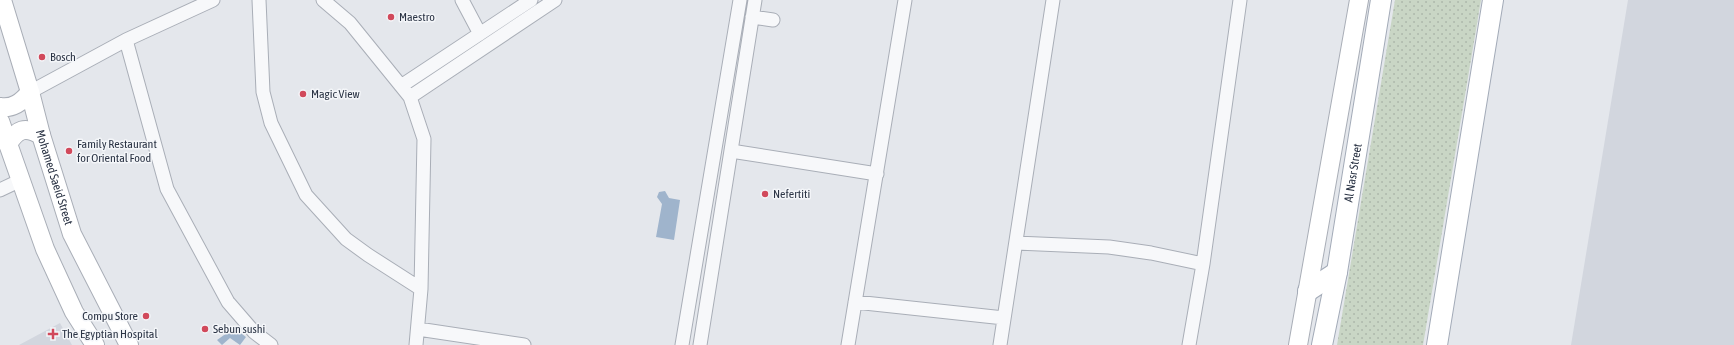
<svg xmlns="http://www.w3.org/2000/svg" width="1734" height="345" font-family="'Asap Condensed',sans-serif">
<defs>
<pattern id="grass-dots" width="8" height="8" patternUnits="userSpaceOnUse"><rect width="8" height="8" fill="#c9d6c5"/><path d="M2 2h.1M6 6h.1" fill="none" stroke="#adb8ab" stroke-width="1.8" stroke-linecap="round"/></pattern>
</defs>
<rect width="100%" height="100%" fill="#e4e7ec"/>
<path fill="#d2d6de" d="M1628,0h106v345h-163z
M60,323l12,22h-53z"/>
<path fill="url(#grass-dots)" d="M1395,0h86l-58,345h-86z"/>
<path fill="#9fb4cc" d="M665,191l4,7 11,2 -6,40 -18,-3 6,-33 -5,-7 2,-5z
M234,328l12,9 -6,8 -10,-7 -8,7 -5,-5z"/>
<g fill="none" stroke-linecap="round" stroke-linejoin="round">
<defs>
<path id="street" d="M259,0l4,92 8,31 35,72 40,44 22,16 53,34
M323,0l27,23 60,74 14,42 -3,150 -5,56
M462,0l18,34
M752,17l21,3
M126,40l41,149 61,113 26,30 17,13
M401,86l130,-86
M30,92l96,-52 87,-40
M410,97l145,-97
M731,151l146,23
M0,190l21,-10
M1016,243l93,4 42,6 52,11
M855,302l149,16
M418,329l106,16
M682,345l58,-345
M700,345l55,-345
M848,345l57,-345
M1000,345l53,-345
M1189,345l14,-81 37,-264"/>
<g id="secondary">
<path id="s1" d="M2,0l28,92 11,43 31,99 57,111"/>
<path d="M0,107c13,2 22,-5 30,-15"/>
<path d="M0,121l45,128 29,63 21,33"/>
<path d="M8,144c9,-15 17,-18 33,-9"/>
<path d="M1298,345l61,-345"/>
</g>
<g id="primary">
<path d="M1308,291l29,-19"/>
<path id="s2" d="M1322,345l15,-73 44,-272"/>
<path d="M1437,345l56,-345"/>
</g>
</defs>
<use href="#street" stroke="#a9aeb7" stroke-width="15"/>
<use href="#secondary" stroke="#a9aeb7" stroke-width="20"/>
<use href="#primary" stroke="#a3abb8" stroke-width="22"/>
<use href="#street" stroke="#f7f8fa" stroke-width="13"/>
<use href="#secondary" stroke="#fff" stroke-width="18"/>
<use href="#primary" stroke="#fff" stroke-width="20"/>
</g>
<g fill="#d1495b" stroke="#f4f6f9" stroke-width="1.5">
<circle cx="391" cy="17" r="4"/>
<circle cx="42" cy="57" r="4"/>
<circle cx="303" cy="94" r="4"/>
<circle cx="69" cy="151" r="4"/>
<circle cx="765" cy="194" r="4"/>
<circle cx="146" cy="316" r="4"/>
<circle cx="205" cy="329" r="4"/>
<path d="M51 328h4v4h4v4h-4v4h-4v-4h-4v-4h4z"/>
</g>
<g text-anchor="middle" stroke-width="3" stroke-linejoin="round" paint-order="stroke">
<g font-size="12" fill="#2b3445" stroke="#f4f6f9" text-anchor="start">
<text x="399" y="21">Maestro</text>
<text x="50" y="61">Bosch</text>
<text x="311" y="98">Magic View</text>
<text x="77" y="148">Family Restaurant<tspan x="77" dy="14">for Oriental Food</tspan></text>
<text x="773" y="198">Nefertiti</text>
<text x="138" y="320" text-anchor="end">Compu Store</text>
<text x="213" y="333">Sebun sushi</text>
<text x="62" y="338">The Egyptian Hospital</text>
</g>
<g font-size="12" fill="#2b3445" stroke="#f4f6f9">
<text dy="4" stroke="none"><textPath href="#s2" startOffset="175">Al Nasr Street</textPath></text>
<text dy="4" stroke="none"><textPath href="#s1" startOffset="185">Mohamed Saeid Street</textPath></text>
</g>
</g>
</svg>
